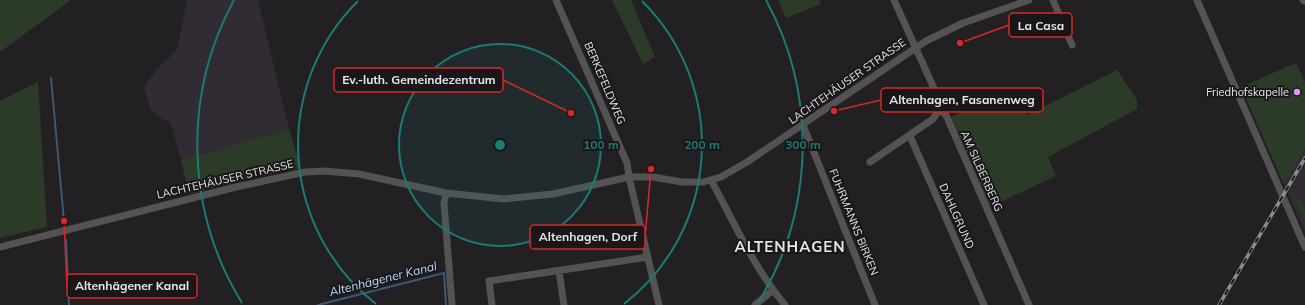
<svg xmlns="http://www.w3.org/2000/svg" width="1305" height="305" font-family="Mulish,sans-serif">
<rect width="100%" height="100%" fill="#232024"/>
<path fill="#312b33" d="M187,0h71l31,129 -108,31 -10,-36 -20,-13 -7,-24 12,-17 21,-20z
M1305,149v83l-21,-47z"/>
<path fill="#2b3b27" d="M0,0h71l-71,52z
M612,0h19l24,57 -12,7z
M778,0h41l2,4 -35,14z
M1296,63l9,19v67l-21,36 -43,-98z
M1117,70l20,30v9l-89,48 8,19 -66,31 -39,-90 62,-29 14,27z
M38,82l9,145 -47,11v-137z
M289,129l12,39 -18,3 -94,23 -8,-34z
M1299,198l6,12v12l-10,-22z"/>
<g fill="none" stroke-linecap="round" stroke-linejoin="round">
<path stroke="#3b5975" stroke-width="2" d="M51,78l13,143
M66,240l3,65
M318,305l126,-32 2,32"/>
<path stroke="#545252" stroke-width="7" d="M556,0l71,163 2,14 30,128
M894,0l43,95 2,15 7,5 83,190
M1053,0l19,45
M1197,0l108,247
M1303,0l2,1
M803,125l72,180
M910,136l74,169
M870,162l63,-43 6,-9
M711,180c23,42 43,88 74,125
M446,193l-2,10 8,102
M0,247l232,-59 73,-16 19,-1 35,3 87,19 58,6 49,-5 76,-17h24l29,5h21l18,-5 26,-15 179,-121 37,-18 66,-23
M559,271l5,34
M492,305l-3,-24 159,-24
M755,305l18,-15"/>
<defs>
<path id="rail" d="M1219,305l86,-147"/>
</defs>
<use href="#rail" stroke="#8f8c90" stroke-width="3.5"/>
<use href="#rail" stroke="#19171a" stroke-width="2" stroke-dasharray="6" stroke-linecap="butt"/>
</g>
<circle cx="500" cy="145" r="101" fill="#1a7c74" fill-opacity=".12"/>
<g fill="none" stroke="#1a7c74" stroke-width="2">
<circle cx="500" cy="145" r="101"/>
<path d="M376 304A202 202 0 0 1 358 1M642 1A202 202 0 0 1 624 304"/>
<path d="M242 303A303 303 0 0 1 234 0M766 0A303 303 0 0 1 758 303"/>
</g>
<circle fill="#d99af7" stroke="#19171a" stroke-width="1.5" cx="1297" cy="92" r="4"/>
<g text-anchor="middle" stroke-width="4" stroke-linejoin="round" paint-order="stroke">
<g font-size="11" fill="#e8e6e9" stroke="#19171a">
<text transform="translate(847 81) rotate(-35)" y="4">LACHTEHÄUSER STRASSE</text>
<text transform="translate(605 83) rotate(67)" y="4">BERKEFELDWEG</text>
<text transform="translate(982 171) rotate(66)" y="4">AM SILBERBERG</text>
<text transform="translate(225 179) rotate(-13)" y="4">LACHTEHÄUSER STRASSE</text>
<text transform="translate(957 216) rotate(66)" y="4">DAHLGRUND</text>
<text transform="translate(854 222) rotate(68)" y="4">FUHRMANNS BIRKEN</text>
</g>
<g font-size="11" fill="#e8e6e9" stroke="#19171a" text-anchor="end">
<text x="1289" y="96">Friedhofskapelle</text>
</g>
<g font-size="12" font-style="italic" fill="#bcdbf9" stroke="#19171a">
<text transform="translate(383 279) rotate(-14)" y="4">Altenhägener Kanal</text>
</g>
<g font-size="15" font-weight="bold" letter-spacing="1" fill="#e8e6e9" stroke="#19171a">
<text x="790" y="252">ALTENHAGEN</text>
</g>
</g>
<circle cx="500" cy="145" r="6" fill="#1a7c74" stroke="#19171a" stroke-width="2"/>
<g font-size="12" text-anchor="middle" font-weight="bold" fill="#1a7c74" stroke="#19171a" stroke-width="4" stroke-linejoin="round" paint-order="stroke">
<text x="601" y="149">100 m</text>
<text x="702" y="149">200 m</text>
<text x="803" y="149">300 m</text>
</g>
<path fill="none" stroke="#d62828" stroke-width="1.5" d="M960 43L1009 25M571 113L503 80M834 111L881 100M651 169L645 237M64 221L67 286"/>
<g fill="#d62828" stroke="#19171a" stroke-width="1.5">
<circle cx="960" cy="43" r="4"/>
<circle cx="571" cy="113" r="4"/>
<circle cx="834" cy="111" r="4"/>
<circle cx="651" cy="169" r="4"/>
<circle cx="64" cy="221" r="4"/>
</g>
<g fill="#19171a" stroke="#d62828" stroke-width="1.5">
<rect x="1009" y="13" width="63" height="24" rx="4"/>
<rect x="334" y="68" width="169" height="24" rx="4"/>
<rect x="881" y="88" width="162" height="24" rx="4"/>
<rect x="530" y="225" width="115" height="24" rx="4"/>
<rect x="67" y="274" width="130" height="24" rx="4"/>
</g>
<g font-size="12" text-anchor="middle" font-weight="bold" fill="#e8e6e9">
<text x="1041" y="30">La Casa</text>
<text x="419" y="84">Ev.-luth. Gemeindezentrum</text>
<text x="962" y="104">Altenhagen, Fasanenweg</text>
<text x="588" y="241">Altenhagen, Dorf</text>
<text x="132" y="290">Altenhägener Kanal</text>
</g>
</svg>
